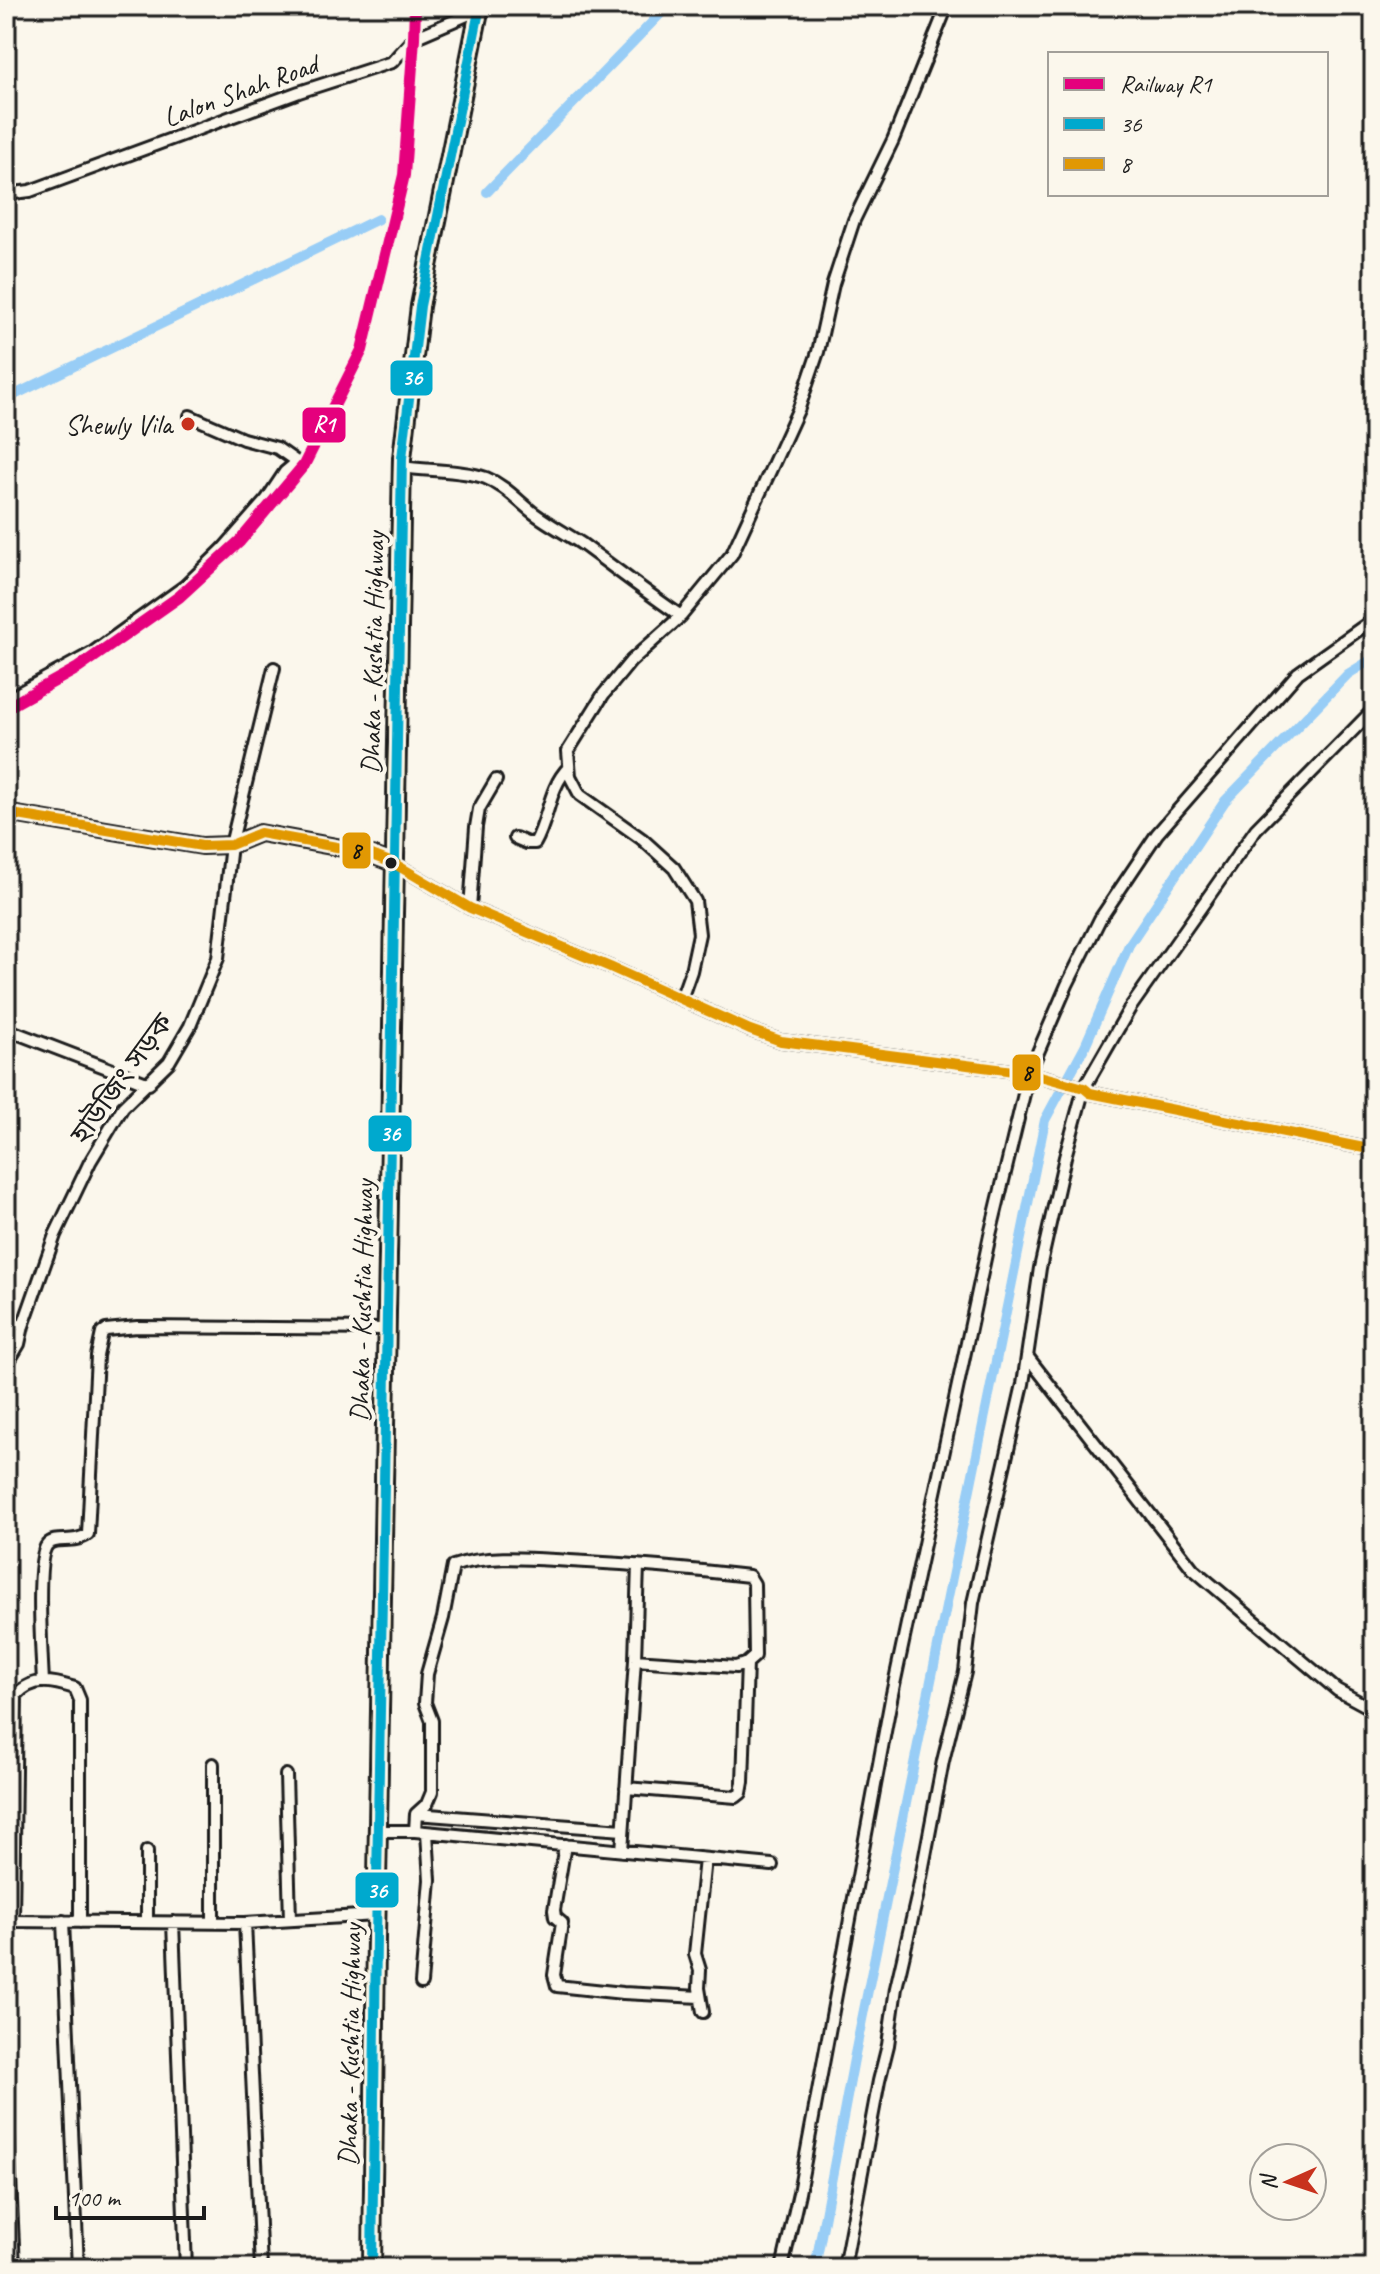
<svg xmlns="http://www.w3.org/2000/svg" width="1380" height="2274" font-family="Caveat,'Noto Sans Bengali',sans-serif">
<rect width="100%" height="100%" fill="#fbf7ec"/>
<filter id="ink" filterUnits="userSpaceOnUse"><feTurbulence type="fractalNoise" baseFrequency=".0125" numOctaves="2"/><feDisplacementMap in="SourceGraphic" scale="16" xChannelSelector="R" yChannelSelector="G"/><feConvolveMatrix kernelMatrix="1 2 1 2 8 2 1 2 1" color-interpolation-filters="sRGB"/></filter>
<g filter="url(#ink)">
<g fill="none" stroke-linecap="round" stroke-linejoin="round">
<path stroke="#98cdf6" stroke-width="10" d="M487,192l181,-186
M6,399l372,-180
M815,2268l39,-209 191,-939 40,-74 44,-101 96,-144 123,-127 26,-16"/>
<defs>
<path id="minor" d="M6,194l24,-3 269,-99 93,-30 22,-24 65,-28
M402,467c25,4 62,3 84,11 20,8 33,24 49,36 15,11 32,20 47,30 33,24 65,49 99,72
M6,700l86,-47 93,-67 38,-37 44,-50 18,-27 12,-10 -20,-14 -34,-9 -53,-23
M515,838l12,5h8c14,-24 13,-55 34,-76
M395,864l75,44 140,59 140,63 31,11 248,32 55,15 6,5 284,57
M470,908l6,-81 3,-18 17,-29
M681,999l10,-28 8,-37 -4,-33 -21,-33 -32,-29 -62,-44 -10,-19 -2,-25 35,-56 28,-34 50,-45 51,-62 67,-146 19,-56 15,-68 21,-64 39,-80 54,-134
M6,1029l143,55
M6,1322l17,4
M1027,1356l166,213 144,121 37,20
M6,1366l13,-22 4,-18 32,-91 35,-73 33,-55 46,-45 21,-36 28,-68 13,-113 43,-177
M43,1682c-1,-23 -8,-123 4,-137 8,-10 27,0 41,-11l9,-178 5,-23 4,-3 31,-3 250,2
M286,1775l4,145
M626,1788l110,9 5,-4 2,-11 4,-119
M416,1814l207,16
M378,1831h37l357,34
M415,1831l1,-17 11,-10 5,-12v-71l-7,-18 2,-29 16,-56 10,-52c36,-12 80,-7 117,-5 60,3 119,8 179,15l5,8 1,72 -8,7 -11,4 -101,-7
M565,1845l-11,65 1,7 7,6 -8,52 3,11 66,7 77,4
M622,1851l13,-191 3,-95
M6,1921l239,2 131,-8
M13,1921l3,-226c18,-19 36,-14 59,-7l5,12v222
M63,1921l15,347
M147,1922v-71
M173,1922l13,346
M213,1922v-158
M245,1923l16,345
M421,1983l9,-103 -3,-47
M703,2012l-4,-24 1,-18 -5,-16 10,-95
M6,2086l8,182
M782,2268l17,-75 93,-499 98,-459 39,-162 38,-88 33,-66 57,-85 141,-161 76,-54
M844,2268l35,-187 9,-36 8,-57 22,-95 25,-132 22,-89 8,-69 50,-219 17,-116 25,-111 19,-69 46,-80 126,-179 118,-120"/>
<path id="secondary" d="M6,813l196,33 29,-1 29,-12 104,19 31,12"/>
<path id="primary" d="M372,2268l4,-330 26,-1480 18,-152 60,-300"/>
</defs>
<use href="#minor" stroke="#1c1c1c" stroke-width="16"/>
<use href="#secondary" stroke="#1c1c1c" stroke-width="20"/>
<use href="#primary" stroke="#1c1c1c" stroke-width="22"/>
<use href="#minor" stroke="#fbf7ec" stroke-width="10"/>
<use href="#secondary" stroke="#fbf7ec" stroke-width="14"/>
<use href="#primary" stroke="#f9e181" stroke-width="16"/>
<defs>
<path id="bus-1" d="M372,2268l4,-330 26,-1480 18,-152 60,-300"/>
<path id="bus-2" d="M6,813l196,33 29,-1 29,-12 104,19 31,12 75,44 140,59 140,63 31,11 248,32 55,15 6,5 284,57"/>
</defs>
<use href="#bus-1" stroke="#fbf7ec" stroke-width="16"/>
<use href="#bus-2" stroke="#fbf7ec" stroke-width="16"/>
<use href="#bus-1" stroke="#00a9ce" stroke-width="10"/>
<use href="#bus-2" stroke="#e19803" stroke-width="10"/>
<defs>
<path id="rail-1" d="M6,708l72,-40 101,-71 61,-56 64,-76 58,-115 42,-175 10,-137 1,-32"/>
</defs>
<use href="#rail-1" stroke="#fbf7ec" stroke-width="18"/>
<use href="#rail-1" stroke="#e5007d" stroke-width="12"/>
</g>
</g>
<circle fill="#c8321e" stroke="#fbf7ec" stroke-width="3" cx="188" cy="424" r="8"/>
<circle fill="#1c1c1c" stroke="#fbf7ec" stroke-width="3" cx="391" cy="863" r="7"/>
<g text-anchor="middle" stroke-width="8" stroke-linejoin="round" paint-order="stroke">
<g font-size="28" fill="#1c1c1c" stroke="#fbf7ec">
<text transform="translate(240 90) rotate(-20)" y="10">Lalon Shah Road</text>
<text transform="translate(372 653) rotate(-89)" y="10">Dhaka - Kushtia Highway</text>
<text transform="translate(121 1078) rotate(-54)" y="10">হাউজিং সড়ক</text>
<text transform="translate(361 1301) rotate(-89)" y="10">Dhaka - Kushtia Highway</text>
<text transform="translate(349 2045) rotate(-89)" y="10">Dhaka - Kushtia Highway</text>
</g>
<g font-size="28" fill="#1c1c1c" stroke="#fbf7ec" text-anchor="end">
<text x="172" y="434">Shewly Vila</text>
</g>
</g>
<g stroke="#fbf7ec" stroke-width="3">
<rect x="389" y="359" width="45" height="38" rx="8" fill="#00a9ce"/>
<rect x="301" y="406" width="46" height="38" rx="8" fill="#e5007d"/>
<rect x="341" y="831" width="31" height="39" rx="8" fill="#e19803"/>
<rect x="1011" y="1053" width="31" height="39" rx="8" fill="#e19803"/>
<rect x="367" y="1114" width="46" height="39" rx="8" fill="#00a9ce"/>
<rect x="354" y="1871" width="46" height="38" rx="8" fill="#00a9ce"/>
</g>
<g font-size="22" text-anchor="middle" font-weight="bold" fill="#fff">
<text x="412" y="385">36</text>
<text x="324" y="432">R1</text>
<text x="390" y="1141">36</text>
<text x="377" y="1898">36</text>
</g>
<g font-size="22" text-anchor="middle" font-weight="bold" fill="#111">
<text x="356" y="858">8</text>
<text x="1027" y="1080">8</text>
</g>
<rect width="1380" height="2274" fill="none" stroke="#fbf7ec" stroke-width="32"/>
<rect x="16" y="16" width="1348" height="2242" fill="none" stroke="#1c1c1c" stroke-width="3" filter="url(#ink)"/>
<rect x="1048" y="52" width="280" height="144" fill="#fbf7ec" stroke="#a29f99" stroke-width="2"/>
<rect x="1064" y="78" width="40" height="12" fill="#e5007d" stroke="#a29f99" stroke-width="2"/>
<text x="1120" y="92" font-size="24" fill="#1c1c1c">Railway R1</text>
<rect x="1064" y="118" width="40" height="12" fill="#00a9ce" stroke="#a29f99" stroke-width="2"/>
<text x="1120" y="132" font-size="24" fill="#1c1c1c">36</text>
<rect x="1064" y="158" width="40" height="12" fill="#e19803" stroke="#a29f99" stroke-width="2"/>
<text x="1120" y="172" font-size="24" fill="#1c1c1c">8</text>
<g transform="translate(1288 2182) rotate(267)"><circle r="38" fill="#fbf7ec" stroke="#a29f99" stroke-width="2"/>
<path d="M0-6L14 30L0 20L-14 30Z" fill="#c8321e"/>
<text y="-12" font-size="22" font-weight="bold" text-anchor="middle" fill="#1c1c1c">N</text>
</g>
<path d="M56 2206v12h148v-12" fill="none" stroke="#1c1c1c" stroke-width="4"/>
<text x="68" y="2206" font-size="24" fill="#1c1c1c" stroke="#fbf7ec" stroke-width="6" paint-order="stroke">100 m</text>
</svg>
